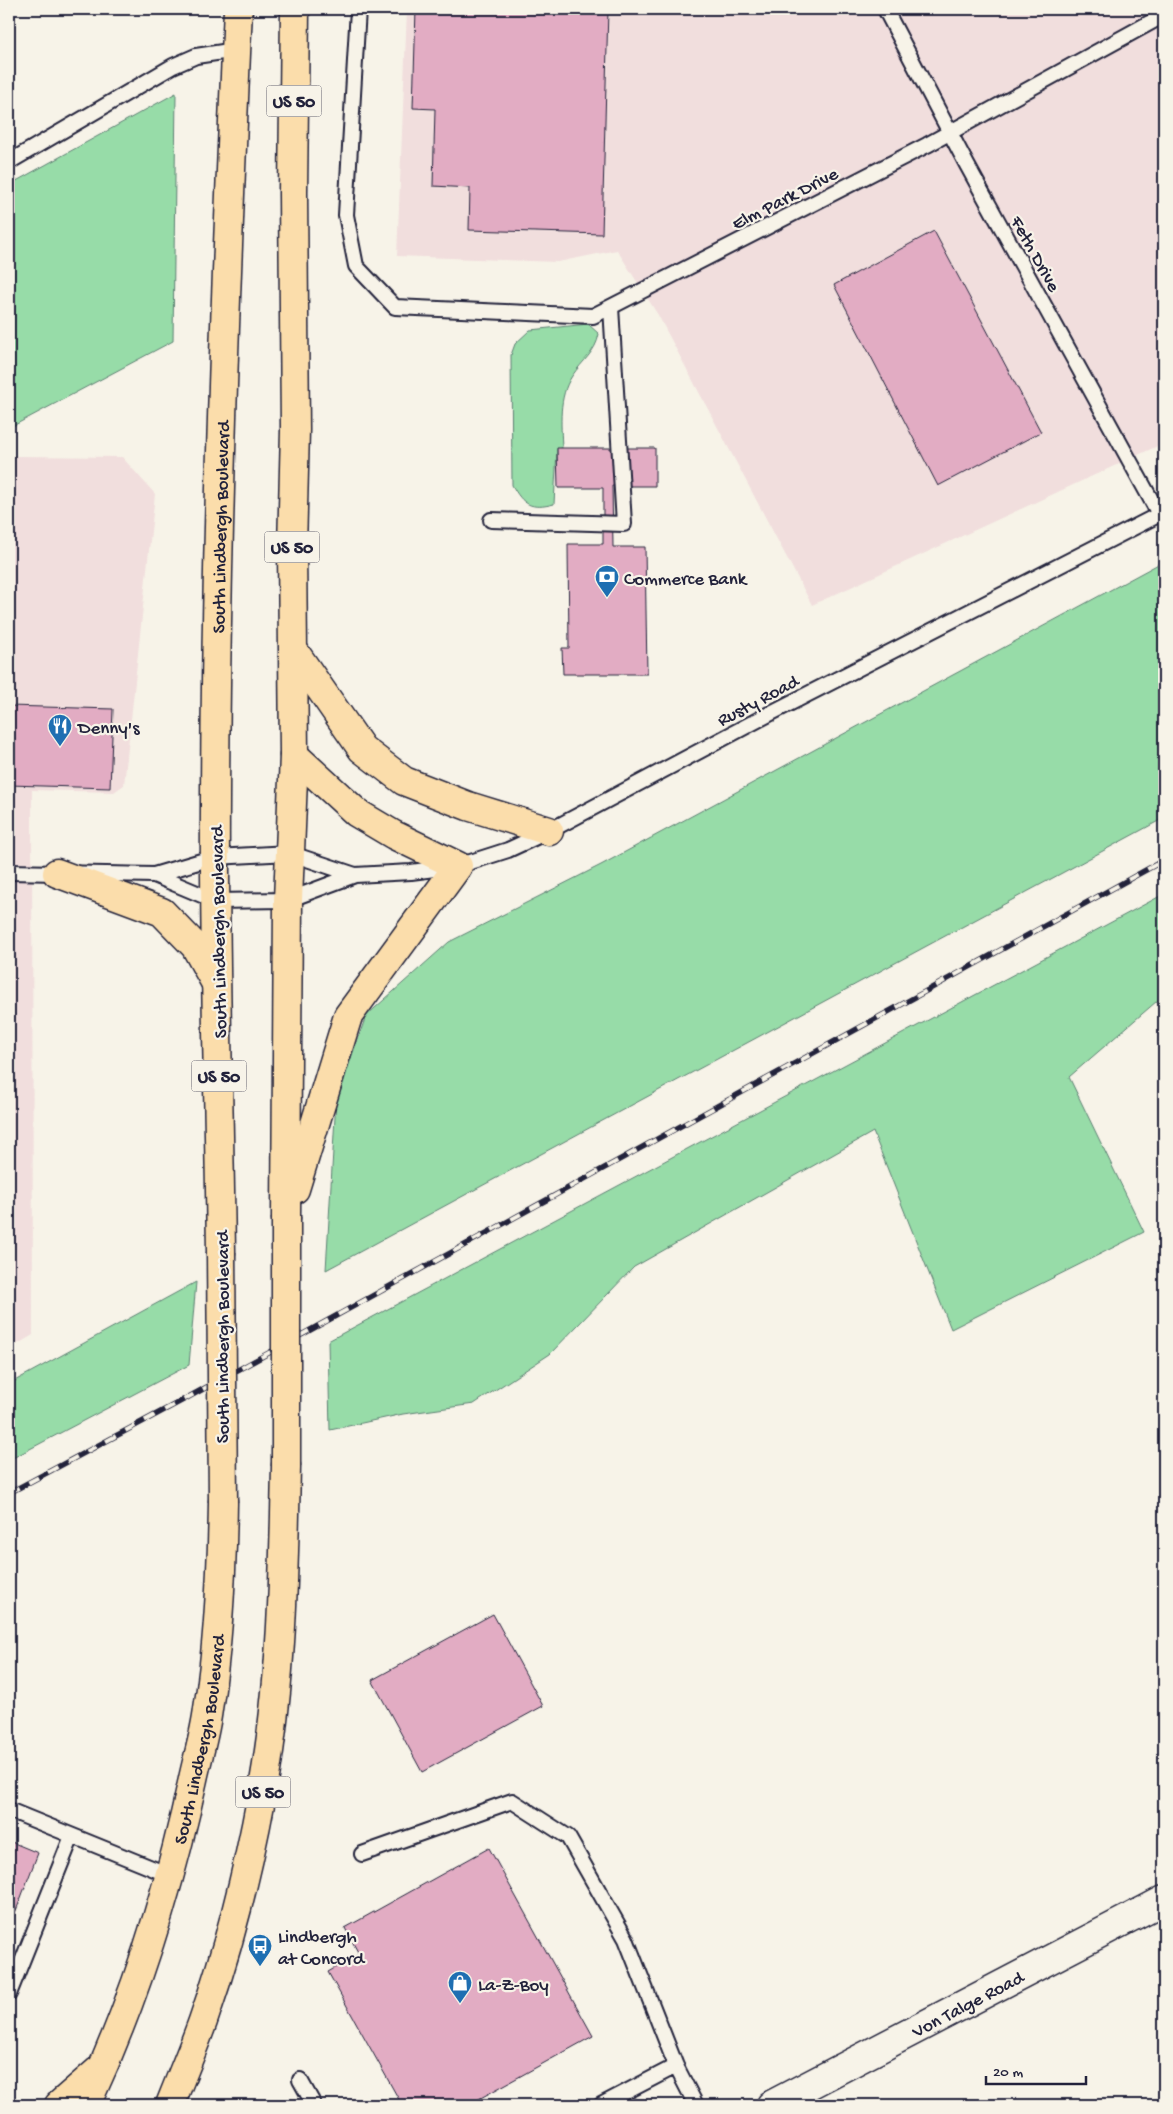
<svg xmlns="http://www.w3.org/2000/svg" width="1173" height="2114" font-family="'Gochi Hand',sans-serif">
<rect width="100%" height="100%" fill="#f7f3e8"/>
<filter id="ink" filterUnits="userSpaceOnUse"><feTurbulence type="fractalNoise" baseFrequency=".02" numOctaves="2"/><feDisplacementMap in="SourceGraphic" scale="10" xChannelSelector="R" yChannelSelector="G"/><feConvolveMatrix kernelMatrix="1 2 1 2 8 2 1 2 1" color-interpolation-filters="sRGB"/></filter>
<g filter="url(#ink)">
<path fill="#f1dedd" d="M407,9h757v434l-352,162 -154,-290 -41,-65 -59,12 -161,-6z
M14,456l108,1 33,37 -31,291 -10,7 -82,-2 1,545 -24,14v-891z"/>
<path fill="#97dca8" stroke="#5c7f72" d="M176,93l-3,248 -164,87v-243z
M588,324l11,10c-3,18 -17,27 -27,42 -14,21 -11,48 -10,72l-5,1 -3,55c-23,6 -31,1 -42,-19l-1,-130 4,-11 15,-14z
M1164,561v257l-838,452 10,-170 30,-84 83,-74 152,-77z
M1164,894v101l-95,82 75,155 -193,97 -78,-197 -239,135 -84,87 -76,50 -71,10 -73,16 -2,-89z
M196,1282l-7,83 -180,95v-76z"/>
<path fill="#e2acc3" stroke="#22223b" d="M416,9h192l-6,225 -133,-4 1,-42 -37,-2 2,-77 -22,-1z
M934,231l107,201 -103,54 -104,-201z
M557,448h98v38h-43l1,61h32l2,127h-84l-1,-26h7l-1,-104h35v-56h-45z
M9,706l104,3 -3,79 -101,-3z
M493,1614l50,92 -121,66 -50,-92z
M9,1841l29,12 -29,76z
M489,1848l104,188 -125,69h-66l-74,-133 31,-18 -14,-26z"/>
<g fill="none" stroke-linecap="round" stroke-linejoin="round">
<defs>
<path id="lane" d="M358,9l-12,206 10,51 39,41 198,9 334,-171 237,-130
M885,9l82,156 192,349
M9,162l164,-96 23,-10 40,-6
M491,520l133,4 -13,-217
M9,872l145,3 61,-18 74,-4 66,22 56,-3 47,-6 50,-16 41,-19 224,-119 391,-200
M154,875l62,26 72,-1 67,-25
M9,1810l160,65
M362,1854l150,-53 56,36 58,102 50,127 20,39
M9,1994l63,-158
M300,2080l14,25
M601,2105l75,-39"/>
<g id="secondary">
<path id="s1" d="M771,2105l393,-205"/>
</g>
<g id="primary">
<path d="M294,651l68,98 42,32 64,25 81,25"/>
<path d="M294,755l63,58 37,22 64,31 -110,150 -53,173"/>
<path d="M57,873l105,39 33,34 20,36"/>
<path d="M286,1217l2,-317 6,-145 -2,-207 3,-118 -2,-237 2,-184"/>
<path id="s2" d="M221,1252c-2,-150 -7,-300 -6,-450 1,-265 11,-529 23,-793"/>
<path d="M59,2105l39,-34"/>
<path id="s3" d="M86,2105c48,-103 83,-214 107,-326 5,-23 12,-46 15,-70 11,-68 14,-138 15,-207"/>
<path d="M170,2105c11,-28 23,-56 33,-84 26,-74 45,-151 59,-227 20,-108 22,-219 24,-328"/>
</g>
</defs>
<use href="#lane" stroke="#22223b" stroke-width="18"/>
<use href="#secondary" stroke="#22223b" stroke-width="31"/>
<use href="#primary" stroke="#22223b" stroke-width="31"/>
<use href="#lane" stroke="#f7f3e8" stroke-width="14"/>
<use href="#secondary" stroke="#f7f3e8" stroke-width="28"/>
<use href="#primary" stroke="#fbddab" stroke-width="28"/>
<defs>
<path id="rail" d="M9,1493l176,-94 979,-539"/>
</defs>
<use href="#rail" stroke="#22223b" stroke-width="5.5"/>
<use href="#rail" stroke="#f7f3e8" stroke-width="4" stroke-dasharray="11" stroke-linecap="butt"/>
<defs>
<path id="primary-bridge" d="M221,1252l2,250
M286,1466v-249"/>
</defs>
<use href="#primary-bridge" stroke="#22223b" stroke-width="31" stroke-linecap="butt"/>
<use href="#primary-bridge" stroke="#fbddab" stroke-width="28"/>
</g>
</g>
<defs>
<symbol id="bank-pin" viewBox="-11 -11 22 30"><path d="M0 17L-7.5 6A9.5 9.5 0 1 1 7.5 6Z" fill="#1f6fb2" stroke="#f7f3e8"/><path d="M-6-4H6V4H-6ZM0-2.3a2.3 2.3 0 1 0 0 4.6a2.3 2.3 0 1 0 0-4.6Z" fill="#fff"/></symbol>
<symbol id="restaurant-pin" viewBox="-11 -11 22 30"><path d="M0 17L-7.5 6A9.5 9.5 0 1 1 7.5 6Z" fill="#1f6fb2" stroke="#f7f3e8"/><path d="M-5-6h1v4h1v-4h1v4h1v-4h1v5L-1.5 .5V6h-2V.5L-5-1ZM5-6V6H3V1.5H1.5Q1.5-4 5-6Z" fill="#fff"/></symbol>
<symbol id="bus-pin" viewBox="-11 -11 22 30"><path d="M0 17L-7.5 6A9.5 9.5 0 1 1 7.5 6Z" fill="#1f6fb2" stroke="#f7f3e8"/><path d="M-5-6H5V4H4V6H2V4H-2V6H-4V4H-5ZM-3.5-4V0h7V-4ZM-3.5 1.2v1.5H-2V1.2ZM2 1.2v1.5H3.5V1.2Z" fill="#fff"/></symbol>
<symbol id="shop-pin" viewBox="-11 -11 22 30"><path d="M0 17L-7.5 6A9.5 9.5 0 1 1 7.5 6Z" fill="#1f6fb2" stroke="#f7f3e8"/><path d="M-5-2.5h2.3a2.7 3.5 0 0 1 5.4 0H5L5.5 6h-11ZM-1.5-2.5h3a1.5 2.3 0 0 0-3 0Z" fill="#fff"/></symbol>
</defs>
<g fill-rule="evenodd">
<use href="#bank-pin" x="593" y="563" width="28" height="38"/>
<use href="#restaurant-pin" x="46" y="712" width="28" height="38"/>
<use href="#bus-pin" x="246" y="1932" width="28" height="38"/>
<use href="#shop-pin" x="446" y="1969" width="28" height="38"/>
</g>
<g text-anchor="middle" stroke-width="4.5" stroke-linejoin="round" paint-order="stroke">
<g fill="#f7f3e8" stroke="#62616f" stroke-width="1">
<rect x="266.5" y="85.5" width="55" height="31" rx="4"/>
<rect x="264.5" y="531.5" width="55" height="31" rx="4"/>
<rect x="191.5" y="1060.5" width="55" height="31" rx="4"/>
<rect x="235.5" y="1776.5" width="55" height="31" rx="4"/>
</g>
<g font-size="18" font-weight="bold" fill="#22223b">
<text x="294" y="107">US 50</text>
<text x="292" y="553">US 50</text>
<text x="219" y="1082">US 50</text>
<text x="263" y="1798">US 50</text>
</g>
<g font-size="19" fill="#22223b" stroke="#f7f3e8">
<text transform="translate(784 197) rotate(-27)" y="7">Elm Park Drive</text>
<text transform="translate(1037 253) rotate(61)" y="7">Feth Drive</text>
<text dy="7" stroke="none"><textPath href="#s2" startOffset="725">South Lindbergh Boulevard</textPath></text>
<text transform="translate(757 699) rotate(-28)" y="7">Rusty Road</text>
<text transform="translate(217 932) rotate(-91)" y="7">South Lindbergh Boulevard</text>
<text transform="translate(221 1337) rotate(-90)" y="7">South Lindbergh Boulevard</text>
<text dy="7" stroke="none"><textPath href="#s3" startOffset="384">South Lindbergh Boulevard</textPath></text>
<text dy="7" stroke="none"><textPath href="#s1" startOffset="221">Von Talge Road</textPath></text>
</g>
<g font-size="19" fill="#22223b" stroke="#f7f3e8" text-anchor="start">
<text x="624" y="584">Commerce Bank</text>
<text x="78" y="733">Denny's</text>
<text x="278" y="1942">Lindbergh<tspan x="278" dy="22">at Concord</tspan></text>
<text x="478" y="1990">La-Z-Boy</text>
</g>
</g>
<rect width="1173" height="2114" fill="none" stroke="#f7f3e8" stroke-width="30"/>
<rect x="15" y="15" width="1143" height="2084" fill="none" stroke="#22223b" stroke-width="2" filter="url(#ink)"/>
<path d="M986 2076v8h100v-8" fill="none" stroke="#22223b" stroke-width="2.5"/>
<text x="993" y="2076" font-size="15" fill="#22223b" stroke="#f7f3e8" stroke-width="4" paint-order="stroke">20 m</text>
</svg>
